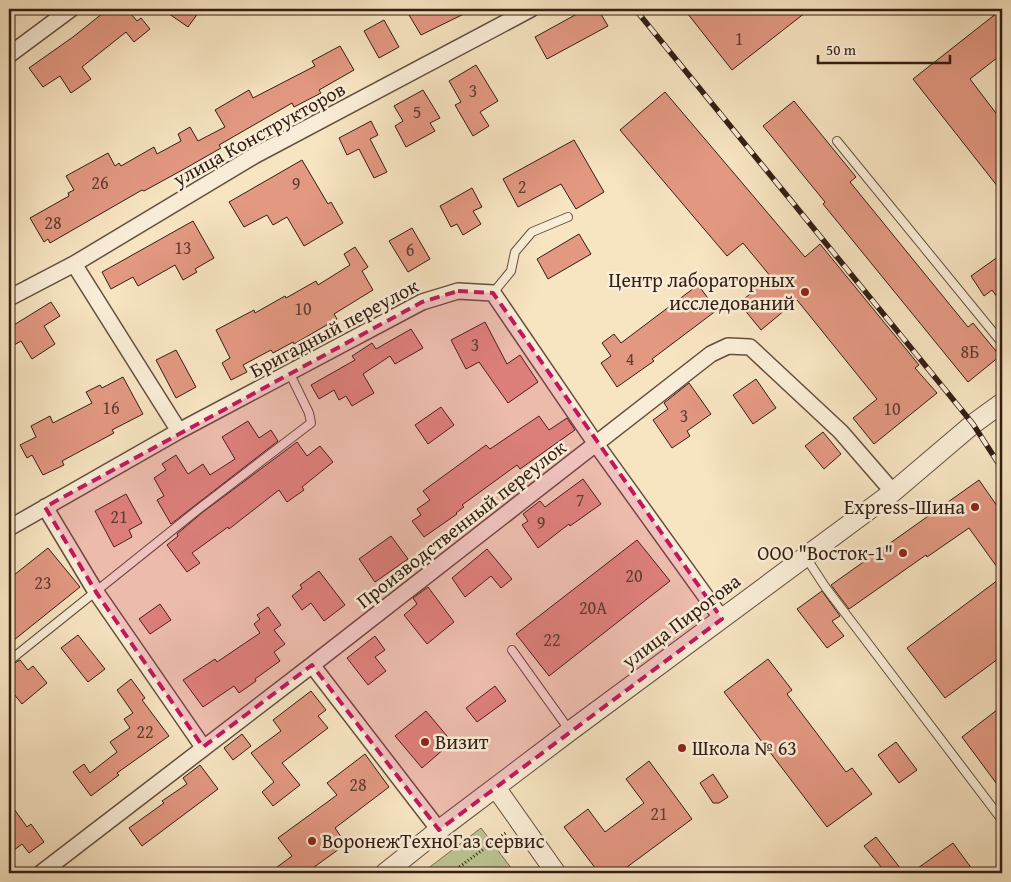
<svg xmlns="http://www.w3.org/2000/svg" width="1011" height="882" font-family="'Gentium Book Plus',serif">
<rect width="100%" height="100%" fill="#f7e4c1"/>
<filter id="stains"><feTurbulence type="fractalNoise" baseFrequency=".004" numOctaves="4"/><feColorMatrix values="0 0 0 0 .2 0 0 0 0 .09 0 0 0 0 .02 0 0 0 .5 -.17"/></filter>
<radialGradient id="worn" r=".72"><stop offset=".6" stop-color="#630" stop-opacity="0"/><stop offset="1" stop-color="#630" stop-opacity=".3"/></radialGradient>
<path fill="#bcc493" stroke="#787054" d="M481,828l34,45h-93z"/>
<path fill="#e39882" stroke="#331d14" d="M108,9h19l10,12 4,-3 9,11 -16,13 -8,-10 -44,35 9,12 -20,14 -11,-17 -17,11 -14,-19 44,-31z
M162,9h39l-13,18z
M422,9h52l-53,26 -12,-20z
M586,9h12l10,17 -61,33 -12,-22z
M684,9h126l-78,61z
M1002,9v45l-32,25 32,42v71l-89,-113z
M384,20l15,27 -20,11 -15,-27z
M340,46l14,24 -35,20 2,3 -27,14 -2,-4 -73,42 2,3 -35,20 -42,23 -2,-1 -92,53 -2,-4 -4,3 -14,-24 39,-22 -1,-3 6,-3 -8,-14 42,-23 7,13 4,-3 2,3 33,-19 3,7 24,-13 -3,-7 12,-7 8,14 27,-14 -10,-17 34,-20 4,8 62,-32 -3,-5z
M476,65l22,36 -18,11 9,14 -16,10 -18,-31 6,-3 -12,-21z
M423,90l17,28 -10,5 5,8 -29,16 -11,-21 8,-5 -9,-15z
M665,92l140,165 15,-13 99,121 -4,3 22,25 -63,51 -21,-26 24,-19 -80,-99 -36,30 -22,-27 32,-26 -28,-34 -16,13 -107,-126z
M794,101l62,76 -6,5 118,145 5,-4 27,33 -32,26 -145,-178 2,-2 -62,-76z
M371,121l7,14 -8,4 17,33 -13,6 -15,-29 -12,6 -8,-17z
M574,140l30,52 -28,17 -15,-25 -43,23 -15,-28z
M302,160l26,44 3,-2 12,21 -39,23 -17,-29 -14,8 -6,-10 -23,12 -15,-25z
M472,188l10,19 -9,4 8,13 -18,11 -6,-11 -6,3 -11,-21z
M193,221l21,37 -19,11 2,3 -14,8 -8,-15 -37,21 -5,-9 -22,12 -9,-17z
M412,228l18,31 -22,13 -19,-31z
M579,234l12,20 -43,25 -11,-20z
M355,247l13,20 -6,4 11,19 -39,24 3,5 -43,25 -1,-2 -20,11 -2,-3 -28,15 4,7 -16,8 -9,-17 8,-5 -14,-28 38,-20 1,3 30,-17 1,2 30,-17 2,4 32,-20 -6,-11z
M1002,254v50l-10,-14 -8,6 -13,-20z
M698,285l19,25 -65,49 2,2 -37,26 -16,-24 10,-7 -9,-13 12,-9 7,9z
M51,302l9,14 -16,10 11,18 -23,15 -11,-18 -12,7v-20z
M485,322l22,42 13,-9 18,27 -30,21 -29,-41 -13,7 -15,-29z
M411,329l12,19 -28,16 -5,-8 -27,18 11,19 -22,13 -6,-10 -7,4 -5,-10 -15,9 -8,-14 44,-25 -3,-4 20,-13 4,6z
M176,350l20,37 -20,11 -20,-38z
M123,377l20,37 -31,16 2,3 -52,28 2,4 -21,10 -11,-20 -5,3 -7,-13 16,-8 -5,-11 19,-10 3,7 39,-20 -6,-11 14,-7 2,3z
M756,379l20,29 -23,16 -20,-29z
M689,383l22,31 -24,17 3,5 -18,12 -19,-28 15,-11 -4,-6z
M441,407l13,18 -26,19 -13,-19z
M539,416l10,14 18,-12 8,12 -55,39 -3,-4 -55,40 2,2 -8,6 1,1 -33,23 -12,-16 9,-6 -4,-6 13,-9 -7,-9 63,-46 4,4z
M248,421l11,17 12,-8 7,11 -107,83 -14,-24 7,-4 -10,-18 12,-8 -4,-6 14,-9 12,19 15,-10 7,11 25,-16 -13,-22z
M823,432l18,22 -17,15 -19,-23z
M297,442l10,14 13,-10 13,16 -31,25 2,3 -17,12 -8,-12 -50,39 -1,-2 -36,26 8,10 -13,9 -20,-27 11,-9 -1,-2 26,-22z
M583,479l18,25 -31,22 -1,-2 -31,24 -16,-23 6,-4 -5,-7 17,-13 5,6z
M979,480l23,33v61l-33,-46 -42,29 -1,-2 -77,54 -18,-24z
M126,494l16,29 -13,7 3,7 -18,10 -19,-36z
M391,536l17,23 -33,23 -16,-23z
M637,540l33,41 -121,95 -33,-42z
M48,548l32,39 -71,57v-65z
M487,549l25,30 -11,9 -10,-12 -26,21 -13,-19z
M319,571l26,34 -21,16 -13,-18 -9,7 -10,-14 10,-8 -2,-3z
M1002,577v79l-57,42 -38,-50z
M428,587l26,35 -27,22 -23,-29 13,-11 -4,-6z
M822,591l18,25 -8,5 12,15 -17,12 -30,-39z
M160,604l11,16 -21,14 -11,-15z
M268,607l13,18 -7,5 11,14 -11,8 6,9 -25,18 1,2 -17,12 -5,-7 -31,21 -20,-27 32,-21 2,3 43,-29 -6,-9 6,-5 -3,-4z
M78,635l27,34 -17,13 -27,-34z
M375,636l10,14 -10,7 11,14 -18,14 -21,-27z
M768,659l24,31 -5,4 59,78 6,-4 20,26 -45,33 -103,-135z
M20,660l8,10 5,-4 14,17 -25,21 -13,-16v-22z
M131,679l14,19 -3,2 27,36 -52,37 2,2 -28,21 -18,-24 11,-8 6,9 27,-21 -7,-10 20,-14 -6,-9 9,-6 -16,-23z
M495,686l11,15 -29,21 -11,-14z
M311,691l15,19 -8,6 10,12 -46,35 18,22 -27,21 -11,-14 12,-10 -23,-29 30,-22 -8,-11z
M1002,706v85l-40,-54z
M426,711l26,31 -30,26 -27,-32z
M242,734l9,12 -18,14 -9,-12z
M896,742l21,28 -18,13 -21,-28z
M365,754l24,33 -54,41 11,16 -40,29h-37l23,-17 -14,-18 59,-43 -10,-12z
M649,761l43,58 -73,54h-20l-35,-46 24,-18 17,23 39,-29 -18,-24z
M200,765l18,24 -76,57 -13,-18 35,-25 -2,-2 25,-17 -4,-6z
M713,774l15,23 -9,6h-6l-13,-20z
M9,802l18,25 4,-3 13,18 -15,11 -7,-9 -13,10z
M876,837l28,36h-18l-22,-27z
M953,843l22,30h-64z"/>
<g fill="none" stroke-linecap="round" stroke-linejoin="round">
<defs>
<path id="service" d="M837,141l165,202
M493,293l18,-22 4,-19 17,-20 36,-15
M805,556l21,32 176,232
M512,650l58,81
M9,661l191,-153 111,-85 -2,-10 -19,-39"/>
<path id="minor" d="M9,55l62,-46
M74,264l105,167
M9,298l65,-34 180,-108 277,-147
M45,507l51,85 107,155
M9,528l170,-97 243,-129 36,-11 35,2 103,151 126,175
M312,665l127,165
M41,873l271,-208 399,-311 17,-8 22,1 91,85 52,60"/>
<path id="tertiary" d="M496,788l60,85
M385,873l54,-43 131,-99 323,-239 80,-68 29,-21"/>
</defs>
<use href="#service" stroke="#644f3f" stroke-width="10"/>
<use href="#minor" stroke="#644f3f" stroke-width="18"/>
<use href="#tertiary" stroke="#644f3f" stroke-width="21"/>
<path stroke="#331d14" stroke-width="3" stroke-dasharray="1 2.5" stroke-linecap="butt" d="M451,873l56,-41"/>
<use href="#service" stroke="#faedd7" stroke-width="8"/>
<use href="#minor" stroke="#faedd7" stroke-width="15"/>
<use href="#tertiary" stroke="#faedd7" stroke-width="19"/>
<defs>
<path id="rail" d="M635,9l338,415 29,45"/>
</defs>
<use href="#rail" stroke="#331d14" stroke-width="5.5"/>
<use href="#rail" stroke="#faedd7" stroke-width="4" stroke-dasharray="11" stroke-linecap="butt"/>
</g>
<path fill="#c2185b" fill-opacity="0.2" stroke="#c2185b" stroke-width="4" stroke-dasharray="10 6" stroke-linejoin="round" d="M458,291l35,2 229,326 -283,211 -127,-165 -109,82 -107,-155 -51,-85 377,-205z"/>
<g fill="#8f2418" stroke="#faedd7" stroke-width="2">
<circle cx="805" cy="292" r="5"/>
<circle cx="975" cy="507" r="5"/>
<circle cx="903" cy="553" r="5"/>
<circle cx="425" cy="742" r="5"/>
<circle cx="682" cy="748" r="5"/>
<circle cx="312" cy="841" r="5"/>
</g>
<g text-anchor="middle" stroke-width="5" stroke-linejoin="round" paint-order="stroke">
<g font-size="18" fill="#5f3c30">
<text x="739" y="45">1</text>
<text x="473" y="97">3</text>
<text x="417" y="118">5</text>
<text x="100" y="189">26</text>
<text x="296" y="190">9</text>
<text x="522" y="193">2</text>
<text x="53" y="229">28</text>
<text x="183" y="254">13</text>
<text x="410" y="256">6</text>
<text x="303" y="315">10</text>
<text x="475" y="351">3</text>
<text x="970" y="358">8Б</text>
<text x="630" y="365">4</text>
<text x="111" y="414">16</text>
<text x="892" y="415">10</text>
<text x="684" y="422">3</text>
<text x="580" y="506">7</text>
<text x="119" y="523">21</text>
<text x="541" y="529">9</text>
<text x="634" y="582">20</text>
<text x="43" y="589">23</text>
<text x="593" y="614">20А</text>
<text x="552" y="646">22</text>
<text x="145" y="738">22</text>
<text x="358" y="791">28</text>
<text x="659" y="820">21</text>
</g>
<g font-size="20" fill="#331d14" stroke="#faedd7">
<text transform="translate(259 134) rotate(-29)" y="7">улица Конструкторов</text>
<text transform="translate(334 328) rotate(-28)" y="7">Бригадный переулок</text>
<text transform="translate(461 524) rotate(-38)" y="7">Производственный переулок</text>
<text transform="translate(681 621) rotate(-37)" y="7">улица Пирогова</text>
</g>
<g font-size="20" fill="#331d14" stroke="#faedd7" text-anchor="end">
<text x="795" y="287">Центр лабораторных<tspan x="795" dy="23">исследований</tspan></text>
<text x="965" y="514">Express-Шина</text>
<text x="893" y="560">ООО "Восток-1"</text>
<text x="435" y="749" text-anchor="start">Визит</text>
<text x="692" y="755" text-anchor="start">Школа № 63</text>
<text x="322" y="848" text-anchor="start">ВоронежТехноГаз сервис</text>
</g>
</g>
<rect width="1011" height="882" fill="none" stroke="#f7e4c1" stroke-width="30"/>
<rect x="10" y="10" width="991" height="862" fill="none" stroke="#331d14" stroke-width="2.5"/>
<rect x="15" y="15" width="981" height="852" fill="none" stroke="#331d14"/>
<path d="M818 55v8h132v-8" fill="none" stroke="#331d14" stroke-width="2.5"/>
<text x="826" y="55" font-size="15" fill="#331d14" stroke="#faedd7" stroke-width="4" paint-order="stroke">50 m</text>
<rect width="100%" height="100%" filter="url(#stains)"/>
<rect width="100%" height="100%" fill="url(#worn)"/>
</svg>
